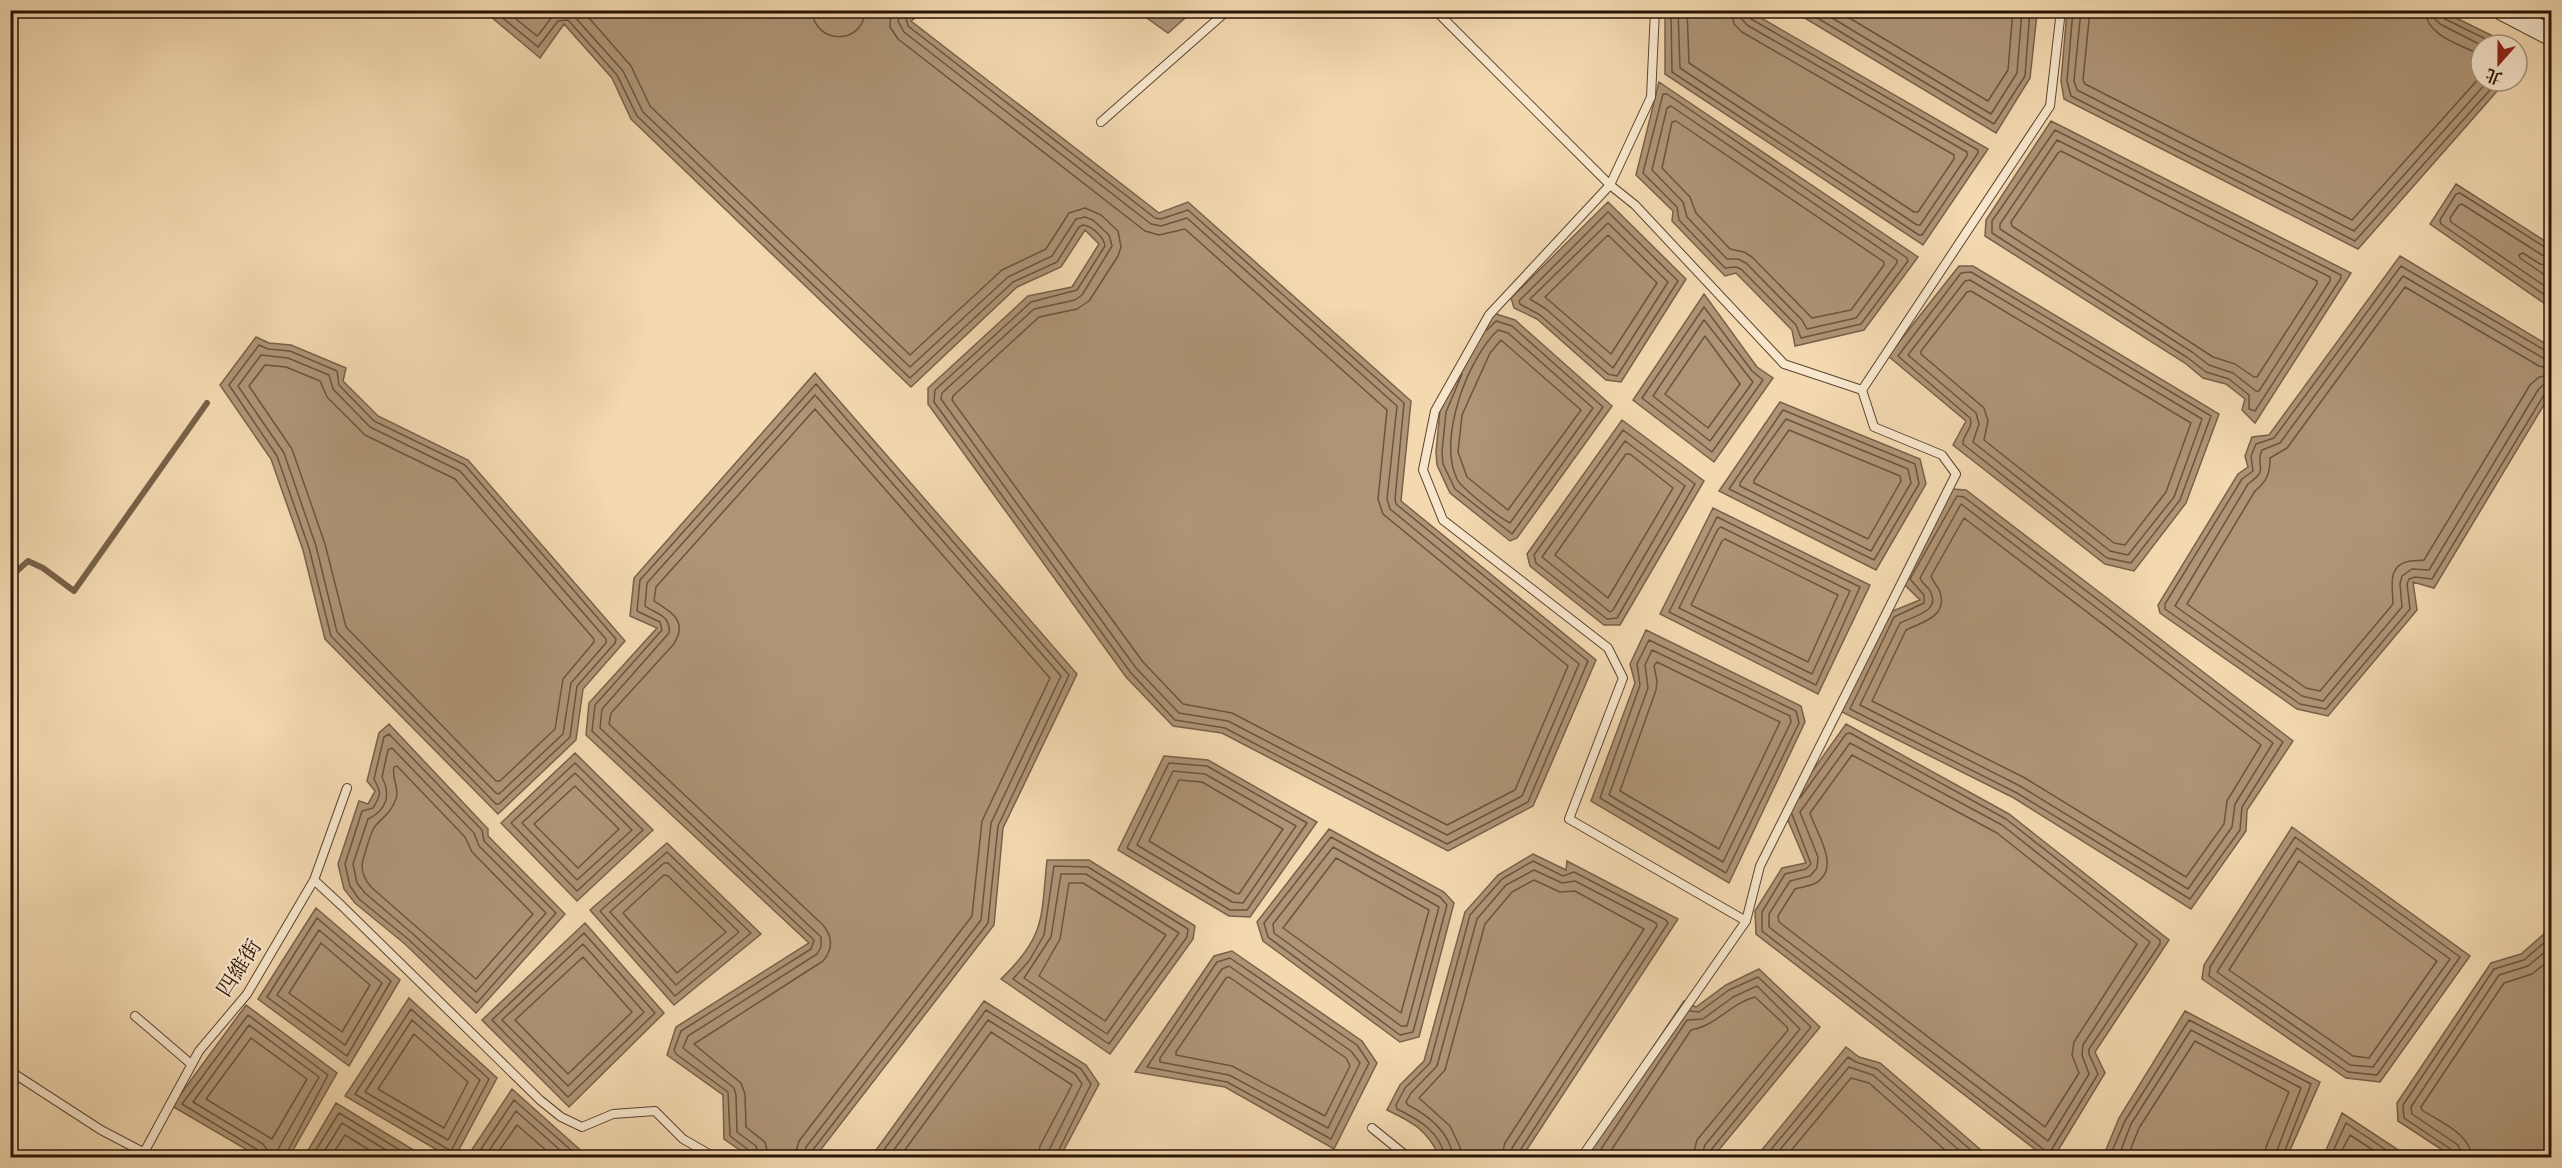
<svg xmlns="http://www.w3.org/2000/svg" width="2562" height="1168" font-family="'Sorts Mill Goudy','Noto Serif TC',serif">
<rect width="100%" height="100%" fill="#f3d8b0"/>
<filter id="stains"><feTurbulence type="fractalNoise" baseFrequency=".00333" numOctaves="4"/><feColorMatrix values="0 0 0 0 .2 0 0 0 0 .09 0 0 0 0 .02 0 0 0 .5 -.17"/></filter>
<radialGradient id="worn" r=".72"><stop offset=".6" stop-color="#630" stop-opacity="0"/><stop offset="1" stop-color="#630" stop-opacity=".3"/></radialGradient>
<path fill="#ae9576" stroke="#786149" stroke-width="1.5" d="M831,10l9,6 5,-5h80l-14,10 248,192 29,-11 223,199 -10,100 195,159 -63,146 -85,45 -226,-118 -49,-7 -47,-49 -198,-273v-16l100,-92 44,-9 27,-43 -14,-14 -24,37 -44,20 -106,100 -280,-268 -19,-41 -48,-54 -24,34 -56,-47z
M1137,11h56l-25,22z
M1665,11h84l239,138 -65,96 -258,-171z
M1793,11h241l3,3 -7,64 -34,55z
M2067,11h375l69,34h-30v36h25l-148,168 -294,-150 -3,-18z
M1659,82l259,175 -54,73 -69,16 -3,-16 -56,-57 -11,3 -53,-55 1,-10 -37,-36z
M2051,121l300,152 -96,150 -13,-13 3,-11 -19,-15 -23,-6 -18,-15 -200,-127 1,-16z
M2456,184l95,61v63l-121,-84z
M1608,202l78,77 -65,103 -15,-2 -69,-61 -23,-11 -3,-10z
M2400,256l151,91v46l-117,195 -21,-6 4,28 -89,106 -31,-7 -137,-96 -2,-8 80,-131 10,-7 -3,-11 7,-19 17,-2z
M1959,266h14l246,148 -33,89 -52,68 -29,-7 -152,-119 13,-24 -78,-65z
M1704,294l53,73 16,11 -59,84 -81,-62z
M1493,313l22,7 97,86 -95,132 -7,3 -60,-48 -13,-28 -1,-13 4,-42z
M256,337l13,6 22,2 55,23 -3,13 35,35 90,44 157,181 -42,48 -7,51 -78,74 -173,-175 -22,-89 -32,-91 -51,-74z
M815,373l262,301 -74,154 -9,97 -179,232h-65l-26,-18 -1,-44 -56,-40 9,-28 133,-84 -223,-208 3,-32 68,-75 -27,-12 4,-38z
M1780,402l140,57 6,25 -50,86 -157,-79z
M1622,420l82,61 -84,144h-16l-74,-59 -3,-12z
M1952,489l14,1 327,251 -46,69 -1,21 -55,78 -177,-111 -174,-87 50,-99 30,-12 -18,-18z
M1713,508l157,77 -52,109 -158,-80z
M1646,630l155,76 4,16 -76,161 -138,-82 44,-118 -5,-19z
M389,724l99,105v7l77,78 -89,99 -71,-69 -50,-41 -11,-14 -6,-25 21,-63 9,3 7,-13 -8,-10 12,-48z
M1846,724l163,90 160,126 -74,112 10,21 -51,84h-9l-289,-223 -1,-23 27,-43 24,-5 -22,-52z
M575,753l78,77 -76,71 -76,-78z
M1164,756l44,4 109,62 -67,95 -21,-1 -111,-66z
M2292,827l178,129 -90,126 -34,-4 -144,-99 2,-14z
M1329,829l115,63 10,11 -35,134 -19,5 -137,-101 -6,-19z
M667,843l94,91 -87,71 -84,-95z
M1533,854l33,16 1,-9 111,58 -156,238h-82c-14,-28 -26,-34 -53,-47l13,-25 24,-24 41,-149 33,-37z
M1047,860h42l106,66 -2,13 -83,115 -109,-75c45,-43 40,-61 46,-119z
M316,908l84,72 -51,86 -91,-67z
M585,923l79,90 -95,94 -87,-87z
M2551,928v229h-98l-55,-36 -1,-18 94,-140 30,-9z
M1232,951l130,90 15,22 -43,86 -109,-62 -90,-15 79,-116z
M1759,969l61,58 -107,130 -134,1 105,-157 12,6 30,-22z
M409,998l88,80 -42,79h-6l-104,-61z
M984,1001l102,64 13,19 -39,73h-189z
M246,1005l91,68 -48,84h-30l-87,-51z
M2185,1011l135,71 -33,75h-184l16,-39z
M1846,1047l13,10 21,6 109,94h-233z
M512,1089l75,67 -1,1h-119z
M336,1103l89,54h-121z
M2342,1113l67,44h-86z"/>
<g fill="none" stroke-linecap="round" stroke-linejoin="round">
<path stroke="#6b543e" stroke-width="1.5" d="M493,10l45,37 20,-26 10,-1 49,55 20,41 273,262 103,-96 44,-20 22,-35 4,-2c9,1 21,12 22,21l-28,44 -46,12 -96,88 -1,12 197,271 44,47 50,8 222,116 81,-42 60,-141 -192,-157 -1,-5 9,-96 -216,-193 -27,9 -6,-1 -247,-192 -2,-8 8,-8
M505,10l32,26c11,-10 16,-32 36,-21l50,56 20,41 267,255 98,-90 44,-21 24,-37 9,-2 8,3 16,15 3,11 -30,49 -7,5 -41,9 -92,84 -1,6 195,269 43,45 49,8 219,114 75,-39 57,-132 -189,-155 -3,-10 10,-93 -210,-188 -26,8 -10,-2 -247,-192 -6,-11 4,-11
M582,10l49,56 19,40 260,249 92,-85 44,-21 23,-36 16,-5 16,7 17,16 3,16 -3,9 -29,45 -12,8 -38,8 -86,79 -1,4 191,262 40,42 49,9 215,112 68,-35 53,-124 -185,-152 -5,-15 9,-89 -202,-181 -26,6 -14,-4 -247,-192 -8,-12 1,-17
M812,10c2,35 52,36 53,0
M1671,10l1,62 247,163h3l56,-82v-3l-227,-131 -4,-9
M1678,10l2,58 237,157h3l47,-69v-4l-220,-127 -6,-7 -1,-8
M1687,10l2,53 225,149h4l36,-53v-4l-212,-123 -8,-8 -3,-14
M1804,10l190,114 31,-48 5,-66
M1819,10l172,104 26,-41 5,-63
M1836,10l152,91 20,-31 5,-60
M2073,10l-6,71 4,15 284,145 143,-160
M2081,10l-7,71 3,9 277,141 134,-150
M2090,10l-7,70 2,4 267,136 129,-144
M2425,10c1,26 36,35 56,45
M2434,10l1,9 5,5 41,21
M2441,10l4,9 53,26
M1663,94h4l240,164 1,3 -47,63 -60,14 -5,-13 -55,-56 -5,-2 -11,1 -46,-48 -2,-13 -34,-34z
M1671,106l226,154v3l-41,55 -49,11 -5,-9 -56,-57 -8,-4h-11l-40,-42 -4,-15 -31,-32 15,-62z
M1676,121l208,141v3l-33,45 -39,8 -60,-61 -8,-5 -14,-3 -34,-36 -6,-16 -28,-29 10,-46z
M2055,130l286,145v3l-86,133 -6,-2v-14l-20,-16 -23,-7 -18,-14 -196,-125v-12z
M2057,140l273,137v4l-71,110h-3l-23,-18 -24,-8 -17,-13 -192,-123v-5z
M2061,151l256,130v3l-60,93h-3l-19,-13 -22,-7 -201,-131 -1,-4 47,-69z
M1608,212l70,69 -61,95 -9,-2 -68,-59 -20,-11 -1,-3z
M1608,223l60,59 -55,86 -67,-59 -16,-10z
M1608,235l49,48 -46,71 -66,-57z
M2552,249l-6,-1 -86,-55 -4,1 -16,26 1,4 111,76
M2552,257l-10,-2 -80,-51 -3,1 -9,13 1,4 101,69
M2552,266l-12,-2 -17,-11 -4,2 1,3 32,22
M1971,272l240,144 -31,84 -49,63 -24,-5 -144,-114c-1,-9 11,-16 7,-26l-72,-62 63,-83z
M1970,280l232,139 -28,78 -46,58 -18,-4 -137,-109 6,-18 -3,-11 -68,-58 57,-74z
M1971,291l220,132 -25,69 -41,53 -11,-2 -130,-103 4,-19 -4,-13 -63,-54v-3l46,-59z
M1704,307l48,64 11,9 -51,72 -70,-54z
M1704,320l49,62 -43,59 -57,-45z
M1498,330l10,3 85,75 -83,115c-10,-5 -49,-35 -53,-44 -20,-40 11,-121 41,-149z
M1705,336l35,48 -32,44 -43,-34z
M1501,340l80,70 -73,100 -41,-33 -9,-25 4,-37 28,-62z
M259,345l9,4 22,2 47,20 2,14 35,36 91,44 151,174 -1,4 -38,43 -7,51 -71,67h-3l-165,-168 -22,-88 -32,-92 -48,-71z
M2552,352l-6,-1 -145,-85 -127,172 -18,6 -5,12 2,15 -11,8 -77,125v5l135,95 26,5 84,-100 -3,-25 2,-5 6,-2 17,2 112,-184 8,-4
M261,355l27,3 41,17 4,14 37,38 90,44 146,168v4l-35,40 -8,51 -64,60 -3,-1 -159,-161 -21,-86 -32,-93 -46,-67z
M2552,360l-9,-2 -140,-82 -123,167 -18,7c-8,18 9,18 -14,34l-73,122 127,90 21,5 79,-94 -2,-23 2,-8 10,-7 17,1 109,-180 5,-5 9,-1
M265,365l21,2 34,14 7,16 38,38 90,44 139,160v3l-31,37 -8,50 -55,52h-4l-150,-154 -21,-83 -33,-95 -43,-63z
M2552,369l-13,-3 -134,-79 -118,161 -17,10c0,16 -3,23 -15,33l-68,113 119,84 14,3 73,-87c0,-16 -7,-39 17,-43 5,-1 10,0 14,-1l106,-175 9,-8 13,-2
M1462,374l-16,38 -4,40 1,12 12,25 57,45 91,-127 -91,-81 -16,-5 -9,9
M1783,410l132,54 4,20 -45,76 -145,-71z
M1786,419l122,50 3,14 -40,68 -131,-65v-3z
M1623,430l72,54 -78,134 -10,1 -71,-56 -2,-8z
M1789,430l111,46 1,5 -33,58 -114,-56v-3z
M1625,441l60,45 -72,124 -3,2 -68,-55z
M1626,454h4l43,34 -65,110 -53,-43z
M1957,496l7,1 319,245 -41,65 -2,23 -50,69 -173,-106 -167,-84 44,-92 30,-14v-8l-14,-16z
M1961,504l312,239 -38,61 -3,23 -44,62 -168,-103 -160,-81 40,-82c11,-6 40,-11 31,-30 -2,-6 -9,-9 -11,-15z
M1717,517l143,70 -44,98 -147,-73z
M1964,518l297,227 -34,56 -3,23 -38,53 -161,-99 -153,-77 34,-71c16,-8 42,-13 34,-38 -2,-6 -7,-10 -9,-16z
M1721,527l129,64 -38,83 -133,-66 39,-79z
M1725,539l113,56 -30,67 -117,-57 31,-64z
M1649,640l147,71 3,12 -73,150 -126,-75 40,-113 -3,-21z
M1652,650l138,66 1,6 -68,140 -114,-67 39,-107 -3,-23z
M1657,662l123,60 -61,127 -99,-58 36,-101 1,-9 -3,-15z
M389,734l93,96 2,11 72,72 -79,90 -69,-64 -49,-40 -9,-13 -5,-22 17,-53 11,-3c9,-15 8,-15 1,-29l10,-42z
M1850,743l152,82 148,117 -67,103 -1,10 7,19 -41,67 -279,-214v-13l21,-33 20,-5 7,-8 1,-11 -18,-45z
M392,748l82,85 5,13 67,67 -70,79 -63,-58 -48,-41 -8,-10 -4,-19 15,-45c19,-9 23,-24 14,-42l6,-27z
M1852,755l145,78 140,111 -63,98 -2,13 7,18 -34,54 -266,-205 -1,-6 17,-27c6,-2 14,-3 19,-5 29,-15 2,-51 -4,-71z
M575,763l68,67 -66,61 -66,-68z
M1169,763l38,3 100,57 -60,87h-17l-103,-62z
M397,766l68,71 7,15 61,62 -57,65 -105,-92c-5,-6 -9,-13 -9,-21 0,-5 10,-38 14,-41 9,-10 14,-11 20,-26 4,-12 -5,-20 -2,-32z
M1173,771l32,3 91,52 -53,77 -11,-1 -95,-57z
M575,773l57,57 -55,50 -55,-57z
M1179,780l23,2 81,47 -44,65 -4,-1 -86,-52z
M575,786l44,43 -41,39 -44,-44z
M1792,814l19,50 -5,5 -21,5 -23,38v19l285,221h3l48,-78 -9,-20v-5l71,-105v-4l-154,-121 -156,-86 -4,1 -46,64
M1331,837l109,60 7,8 -34,127 -13,3 -132,-98 -4,-14z
M2295,837l165,120 -83,118 -29,-3 -139,-96 1,-9z
M1333,847l106,60 -32,119h-6l-127,-93 -1,-9z
M2297,848l153,111 -77,108 -23,-2 -133,-93z
M667,852l84,81 -76,63 -75,-85z
M1336,858l93,52 -28,103 -118,-85z
M2299,861l138,100 -68,97 -16,-2 -124,-86z
M664,863h4l71,69 -63,53 -66,-73z
M1054,866l34,1 100,62 -1,8 -78,107 -96,-65 16,-18 15,-26z
M1061,874h25l93,59 -72,101 -83,-56 27,-41z
M664,875l4,1 58,56 -49,41 -54,-60z
M1069,883h14l83,52 -61,86 -66,-45 21,-37z
M317,918l74,63 -44,75 -80,-59z
M319,930l63,53 -37,62 -68,-50z
M584,933l71,80 -87,84 -76,-77z
M321,943l49,42 -28,47 -53,-39z
M583,944l61,68 -76,74 -66,-66z
M583,957l49,55 -64,62 -53,-54z
M1230,958l127,87 12,18 -38,76 -104,-57 -80,-15 70,-105z
M1229,966l122,85 9,12 -32,65 -99,-53 -69,-13v-4l62,-89z
M1229,977l117,81 4,8 -25,50 -93,-50 -56,-11v-3l50,-74z
M411,1009l78,70 -38,72 -96,-57z
M1690,1011l9,1 30,-22 29,-13 53,50 -100,123 -3,8
M412,1020l68,60 -32,60 -83,-48z
M414,1034l54,48 -24,46 -66,-39z
M251,1038l56,41 -35,60 -66,-40z
M261,1158l-3,-8 -76,-46 66,-89 80,60 -44,83
M268,1158l-1,-8 -4,-6 -70,-42 56,-77 70,52 -41,72 -1,9
M311,1158l28,-45 74,45
M320,1158l22,-35 57,35
M330,1158l15,-23 37,23
M475,1158l39,-58 66,58
M484,1158l32,-47 53,47
M494,1158l23,-33 38,33
M752,1158l-2,-7 -20,-15 -2,-44 -52,-38 -2,-4 7,-19 130,-82 3,-9 -222,-209 3,-26 67,-75 -2,-8 -23,-11 3,-31 176,-196 253,291 -71,151 -10,97 -176,228 -2,7
M760,1158l-4,-12 -19,-14 -1,-37 -2,-7 -51,-40 5,-12 129,-82 4,-7v-10l-221,-209 2,-19 67,-76c2,-18 -13,-19 -24,-27l2,-23 168,-188 246,281 -70,147 -10,97 -175,227 -3,11
M769,1158l-4,-16 -19,-15 -1,-33 -4,-11 -47,-39 129,-83c10,-12 10,-24 0,-36l-214,-201 2,-11 62,-68c16,-23 -1,-33 -19,-44l2,-14 159,-178 235,269 -68,143 -10,95 -173,225 -5,17
M878,1158l108,-148 95,59 10,15 -36,74
M888,1158l100,-138 87,54 7,10 -33,66 -2,8
M899,1158l92,-126 81,53 -32,61 -2,12
M1445,1158c-4,-26 -27,-39 -48,-49l-1,-4 9,-17 25,-25 40,-148 32,-36 31,-18 30,15 11,-4 92,48 2,3 -149,229 -2,6
M1453,1158c-2,-25 -25,-43 -45,-53l-2,-3 5,-9 26,-27 40,-147 29,-34 28,-15 28,13 13,-2 81,42 1,3 -145,222 -2,10
M1462,1158l-2,-11 -10,-21 -31,-28 26,-28 40,-146 27,-32 22,-12 26,12 15,-1 69,38 -139,214 -4,15
M1595,1158l92,-138 16,-1 30,-22 24,-11 43,43 -95,116 -4,13
M1606,1158l85,-128c25,-4 40,-27 64,-33l32,30 1,3 -91,110 -5,18
M1764,1158l84,-101 8,5 21,7 103,89
M1773,1158l76,-91 24,8 95,83
M1785,1158l66,-80 18,5 85,75
M2109,1158l16,-37 64,-101 122,64 -29,74
M2118,1158l13,-34 60,-94 110,58 -27,70
M2127,1158l12,-30 56,-87 94,51 -23,55 -1,11
M2330,1158l16,-35 52,35
M2338,1158l12,-23 35,23
M2455,1158l-3,-8 -48,-32 -1,-13 91,-136 30,-9 28,-24
M2463,1158l-5,-13 -46,-31 -1,-7 88,-132 29,-9 24,-20
M2472,1158c-1,-24 -32,-36 -50,-48l-1,-3 83,-124 28,-9 20,-16"/>
<path stroke="#786149" stroke-width="6" d="M10,577l18,-16 15,7 31,23 133,-188"/>
<defs>
<path id="service" d="M1435,10l175,175 25,20 149,159 78,26 188,-284 11,-96
M1101,122l127,-112
M314,880l28,26 198,194 21,17 21,10 31,-13 42,-3 28,28 33,19
M1746,921l14,-55 196,-392 -14,-19 -68,-28 -12,-37
M135,1016l56,48
M10,1071l91,59 42,22
M1372,1128l37,30
M141,1158l58,-107 48,-57 67,-114 33,-92
M1581,1158l165,-237 -177,-102 54,-141 -15,-30 -165,-128 -20,-50 12,-59 54,-96 121,-130 41,-88 4,-87"/>
<path id="tertiary" d="M2502,10l50,26"/>
</defs>
<use href="#service" stroke="#5b4430" stroke-width="10"/>
<use href="#tertiary" stroke="#5b4430" stroke-width="22"/>
<use href="#service" stroke="#f7e6cc" stroke-width="8"/>
<use href="#tertiary" stroke="#f7e6cc" stroke-width="20"/>
</g>
<g text-anchor="middle" stroke-width="5" stroke-linejoin="round" paint-order="stroke">
<g font-size="21" fill="#281305" stroke="#f7e6cc">
<text transform="translate(239 968) rotate(-57)" y="7">四維街</text>
</g>
</g>
<rect width="2562" height="1168" fill="none" stroke="#f3d8b0" stroke-width="36"/>
<rect x="12" y="12" width="2538" height="1144" fill="none" stroke="#281305" stroke-width="3"/>
<rect x="18" y="18" width="2526" height="1132" fill="none" stroke="#281305" stroke-width="1.5"/>
<g transform="translate(2499 63) rotate(201)"><circle r="28" fill="#f7e6cc" stroke="#a4927c" stroke-width="1.5"/>
<path d="M0-4.5L10 22L0 15L-10 22Z" fill="#8f2418"/>
<text y="-9" font-size="16" font-weight="bold" text-anchor="middle" fill="#281305">北</text>
</g>
<rect width="100%" height="100%" filter="url(#stains)"/>
<rect width="100%" height="100%" fill="url(#worn)"/>
</svg>
